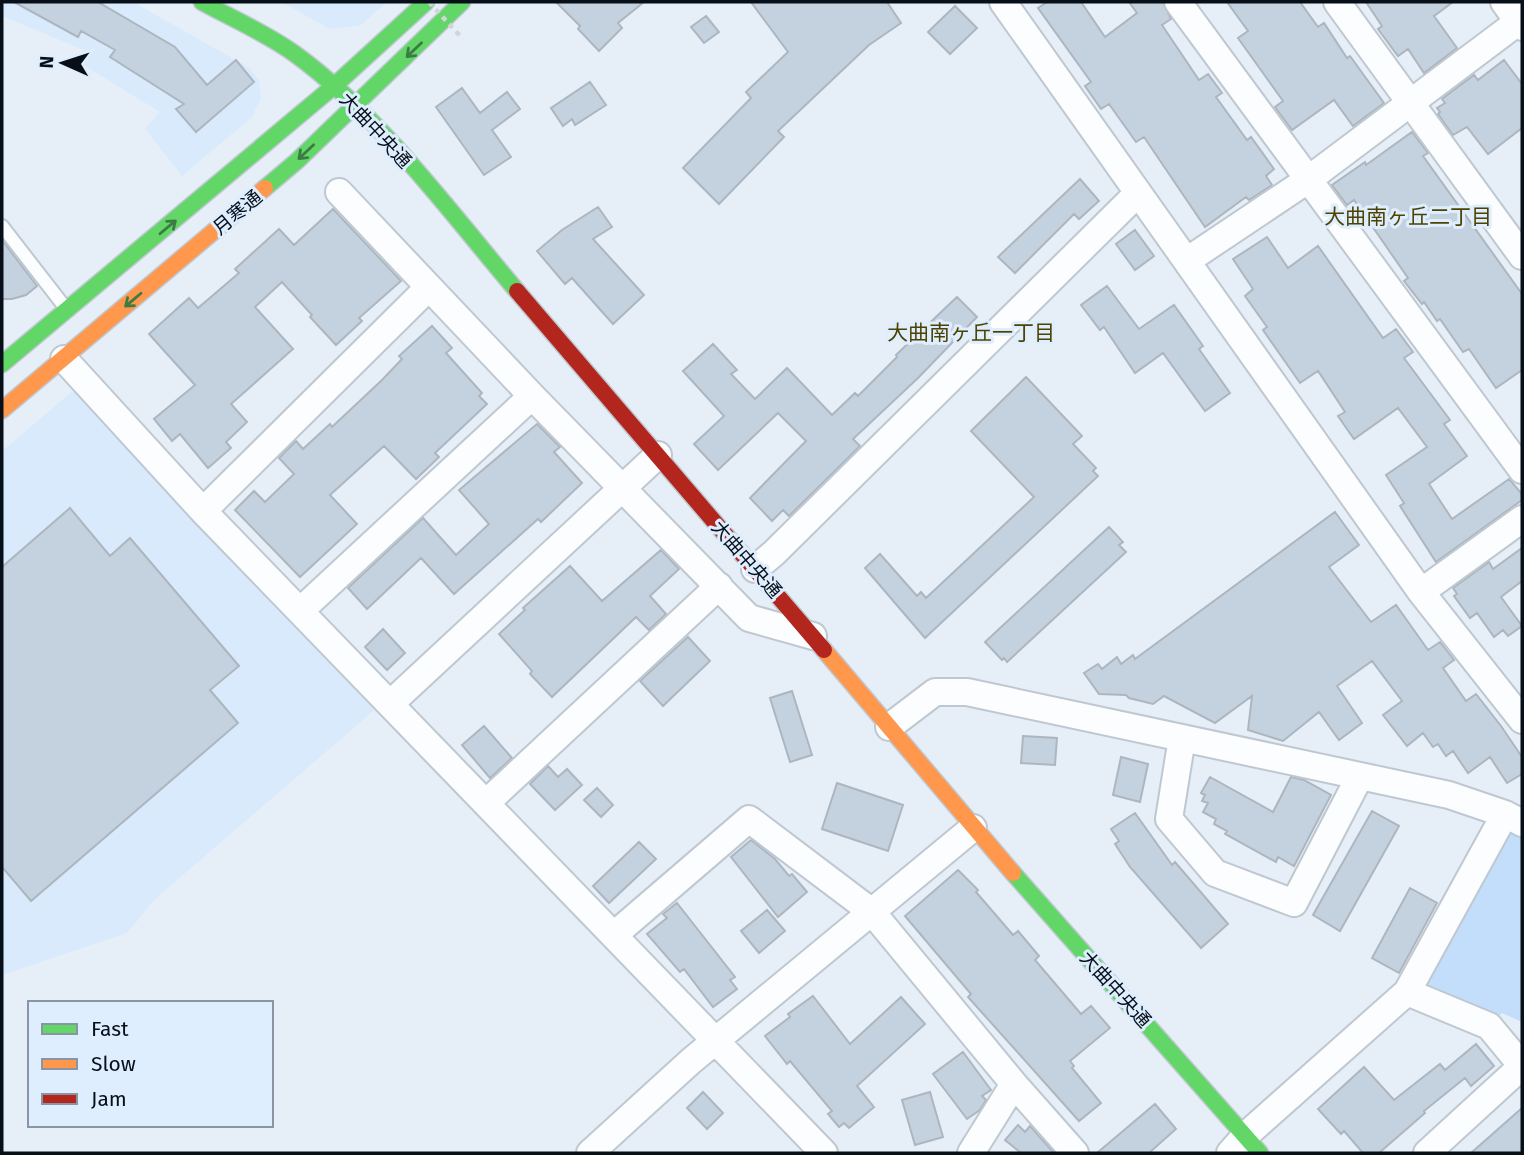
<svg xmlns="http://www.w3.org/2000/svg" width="1524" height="1155" font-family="'Fira Sans','Noto Sans JP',sans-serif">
<rect width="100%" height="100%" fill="#e6eff8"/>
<path fill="#d8eafc" d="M2,2h131l115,65 11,13 2,18 -9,19 -70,59 -37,-47 15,-17 -85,-52 9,-10 -82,-34z
M281,2h106l-26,23 -31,4z
M74,390l305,316 -225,194 -27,33 -125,42v-524z"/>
<path fill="#c3defa" d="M1505,814l17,9v199l-20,-9 -13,13 -82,-34z"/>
<path fill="#c4d2e0" stroke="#adb6bf" stroke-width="2" d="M14,2h84l77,45 32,38 29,-25 18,22 -58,50 -20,-23 8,-5 -74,-47 5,-7 -34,-19 -3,6z
M556,2h88l-26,21 4,5 -23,23 -21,-22 2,-3z
M751,2h136l14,21 -32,22 -91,86 6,6 -65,67 -36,-36 68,-70 -5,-6 42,-40z
M1047,2h34l24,35 32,-24 -8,-11h34l8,17 -9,6 37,55 9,-6 14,19 -6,4 31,43 4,-3 23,32 -8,7 6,9 -23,15 -3,-3 -41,30 -61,-90 -8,5 -27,-38 -8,5 -16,-23 6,-4 -53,-74z
M1227,2h73l18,25 6,-4 23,35 3,-2 34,47 -31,23 -19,-26 -42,30 -17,-23 8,-6 -45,-63 10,-7z
M1366,2h87l-19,14 23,32 -33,25 -16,-24 -10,7 -20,-27 4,-3z
M955,6l22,22 -27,26 -22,-22z
M706,16l13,16 -15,11 -13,-16z
M1504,60l18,24v44l-34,26 -21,-27 -14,8 -15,-21 2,-2 -3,-4 8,-5 -3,-4 32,-24 4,5z
M590,82l16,23 -31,20 -3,-6 -9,7 -12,-18z
M462,88l18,25 27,-21 13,17 -28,21 19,27 -27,18 -48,-68z
M1412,132l16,21 -5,3 99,138v76l-26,18 -27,-39 -6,3 -23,-33 -3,2 -13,-19 -2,2 -18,-23 4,-3 -54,-78 -7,5 -15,-20 33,-23 1,3z
M1080,179l19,22 -20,18 -5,-5 -59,59 -17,-16z
M598,207l14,20 -19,12 51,56 -31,29 -41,-46 -7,6 -28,-33 25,-21z
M333,209l68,72 -42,37 3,3 -26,24 -26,-28 2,-2 -30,-33 -27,25 38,42 -62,55 16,18 -21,20 5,6 -23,20 -28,-34 -8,7 -18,-22 41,-34 -46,-51 40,-36 9,10 41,-35 -4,-4 44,-40 15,16z
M1135,230l19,26 -19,14 -19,-26z
M1267,237l21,31 30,-22 65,92 13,-9 17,23 -9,6 46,62 -6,4 23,32 -38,28 23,35 57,-40 13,15v6l-86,62 -36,-56 4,-3 -18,-28 41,-28 -29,-39 -44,31 -16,-23 7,-4 -27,-41 -18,12 -37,-53 4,-3 -22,-31 8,-7 -20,-30z
M2,240l35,46 -11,9 -14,4h-10z
M1107,286l32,43 35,-24 29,41 -4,3 31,44 -25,18 -42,-58 -28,20 -31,-46 -4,3 -19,-25z
M957,297l20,20 -59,61 -65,61 7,7 -71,70 -6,-6 -11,11 -22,-23 56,-57 -28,-28 -60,57 -24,-26 30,-28 -41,-45 30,-27 24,26 -6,4 24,25 32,-31 45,47 23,-22 3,3 39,-39 -1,-2z
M432,326l20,22 -6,5 36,40 -3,3 8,8 -52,49 4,4 -23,22 -32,-33 -54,49 27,29 -57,53 -65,-67 19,-19 11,11 29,-28 -15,-16 17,-17 7,8 27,-25 2,3 50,-47 20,-21 -3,-3z
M1026,377l56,59 -9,8 23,24 -3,3 5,5 -173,162 -60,-70 15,-14 37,42 4,-4 5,6 108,-101 -63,-66z
M537,424l23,23 -6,5 28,31 -41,39 -3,-3 -84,75 -33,-36 -54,51 -19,-21 75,-70 33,37 33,-31 -30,-34z
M70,508l40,48 20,-18 109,128 -29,24 28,33 -207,178 -29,-34v-300z
M1335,512l24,33 -30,22 42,55 25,-17 32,45 12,-8 14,18 -11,8 23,33 10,-7 25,32 21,31v17l-15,9 -17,-26 -22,16 -15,-22 -7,5 -8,-12 -5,3 -10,-14 -16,13 -24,-31 19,-14 -30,-40 -35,25 25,37 -23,17 -20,-28 -36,29 -35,-11 4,-34 -37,27 -51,-27 -11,8 -24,-6 -3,-3 -27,-1 -15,-21 14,-9 4,5 15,-12 4,7 12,-9 2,4z
M1109,527l14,15 -4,3 7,7 -119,110 -3,-4 -2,2 -17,-18z
M1522,548v33l-21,16 21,29 -14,10 -5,-6 -9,7 -17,-24 -7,5 -16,-22 3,-2 -4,-6 36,-26 4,7z
M661,550l18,19 -29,27 16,18 -17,16 -13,-13 -84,80 -22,-23 2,-3 -33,-37 26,-24 -2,-2 47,-42 32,35z
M383,629l22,24 -18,17 -22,-23z
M688,637l22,24 -47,45 -23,-25z
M792,691l20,64 -22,7 -20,-64z
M484,726l28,32 -22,20 -28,-33z
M1023,736l34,2 -2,27 -34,-2z
M1121,757l27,7 -8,38 -27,-7z
M548,766l10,11 9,-8 15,16 -27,25 -25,-26z
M1210,777l63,35 18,-35 13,3 27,15 -37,71 -16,-9 -2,5 -51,-28 2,-3 -13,-7 2,-5 -13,-7 5,-9 -6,-2 3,-6 -4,-2z
M837,783l66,22 -15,46 -66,-22z
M597,788l16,17 -12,12 -17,-17z
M1372,811l27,15 -59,105 -27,-16z
M1135,813l37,52 3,-3 53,62 -27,24 -71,-81 -15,-23 4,-3 -8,-12z
M751,840l24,19 14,17 3,-2 15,18 -29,25 -47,-60z
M639,842l17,17 -47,44 -16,-17z
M958,870l20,20 -2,2 37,43 5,-4 21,25 -4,4 46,54 10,-8 19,22 -40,33 4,5 -2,2 29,35 -22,18 -111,-124 3,-3 -66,-78z
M1410,888l27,15 -38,70 -27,-15z
M677,903l58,74 -5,3 7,9 -24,18 -29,-38 -4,3 -33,-38 20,-16 -4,-4z
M767,910l18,21 -26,22 -18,-22z
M813,996l37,48 51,-47 24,27 -68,62 17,21 -25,21 -5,-5 -5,4 -11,-13 4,-3 -42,-50 -3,3 -22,-28 25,-19 -2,-3z
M1476,1044l18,22 -23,20 -6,-8 -41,33 1,2 -46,40h-16l-19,-22 -3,3 -23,-25 46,-42 30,33 46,-36 5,6z
M963,1052l28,38 -9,6 4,4 -6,10 -13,9 -34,-45z
M703,1092l20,21 -16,16 -20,-21z
M930,1092l13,45 -28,8 -13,-45z
M1155,1104l21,25 -27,24h-52z
M1522,1108v45h-51z
M1018,1125l7,7 5,-6 24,27h-33l-16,-13z"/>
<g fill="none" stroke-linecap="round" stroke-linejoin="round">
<defs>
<path id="lane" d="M2,226l62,80"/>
<path id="street" d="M1003,2l418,590 101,128
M1178,2l344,468
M1337,2l185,254
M1504,2l18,25
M339,192l193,204 217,222 64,18
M1188,260l121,-81 213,-160
M64,359l139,152 621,642
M203,511l225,-223
M755,569l19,-16 363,-359
M1421,592l101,-73
M300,611l232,-215
M390,704l268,-249
M889,727l46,-35h32l482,103 56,19 17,9
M1182,738l-13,81 46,54 79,30 66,-127
M486,803l233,-217
M614,935l135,-116 123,93 142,172 61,69
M1407,992l82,34 33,40 -95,87
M590,1153l101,-92 282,-233
M971,1153l43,-69
M1230,1153l16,-18 161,-143 98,-178"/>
<path id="fast" d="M202,2c31,17 64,31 93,52 84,61 155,158 222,237
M265,188l32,-27 165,-159
M2,364l332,-278 92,-84
M1013,873l247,280"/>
<path id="slow" d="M2,410l263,-222
M824,650l189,223"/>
<path id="jam" d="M517,291l307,359"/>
</defs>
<use href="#lane" stroke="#bfc8d1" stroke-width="16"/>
<use href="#street" stroke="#bfc8d1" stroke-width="30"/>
<use href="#fast" stroke="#bfc8d1" stroke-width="19"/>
<use href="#slow" stroke="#bfc8d1" stroke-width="19"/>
<use href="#jam" stroke="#bfc8d1" stroke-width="19"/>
<use href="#lane" stroke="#fbfdfe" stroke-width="12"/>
<use href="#street" stroke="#fbfdfe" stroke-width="26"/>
<use href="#fast" stroke="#63d668" stroke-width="16"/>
<use href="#slow" stroke="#ff974d" stroke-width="16"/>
<use href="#jam" stroke="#b3261e" stroke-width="16"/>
<path stroke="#d2d5d8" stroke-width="4.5" stroke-dasharray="5 5" stroke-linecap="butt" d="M429,2l32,35"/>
</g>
<defs><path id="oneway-shaft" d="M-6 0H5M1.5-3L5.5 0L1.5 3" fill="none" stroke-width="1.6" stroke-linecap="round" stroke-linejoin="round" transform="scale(1.75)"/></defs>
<g stroke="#3a7c44">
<use href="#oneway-shaft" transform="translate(414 50) rotate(136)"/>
<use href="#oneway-shaft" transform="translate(306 152) rotate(137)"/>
<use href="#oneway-shaft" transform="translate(168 227) rotate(-40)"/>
<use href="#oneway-shaft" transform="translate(133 300) rotate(140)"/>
</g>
<g text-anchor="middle" stroke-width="6" stroke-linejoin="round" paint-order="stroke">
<g font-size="19" fill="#070f18" stroke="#dfeeff">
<text transform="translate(376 130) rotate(47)" y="7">大曲中央通</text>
<text transform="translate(237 212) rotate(-40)" y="7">月寒通</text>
<text transform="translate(747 559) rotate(49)" y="7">大曲中央通</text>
<text transform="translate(1116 989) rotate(48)" y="7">大曲中央通</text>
</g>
<g font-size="21" fill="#4d4300" stroke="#dfeeff">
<text x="1408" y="224">大曲南ヶ丘二丁目</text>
<text x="971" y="340">大曲南ヶ丘一丁目</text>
</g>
</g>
<rect width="1524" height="1155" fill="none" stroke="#070f18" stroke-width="7"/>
<rect x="28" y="1001" width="245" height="126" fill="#dfeeff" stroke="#8995a3" stroke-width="2"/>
<rect x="42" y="1024" width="35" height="10" fill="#63d668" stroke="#8995a3" stroke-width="2"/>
<text x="91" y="1036" font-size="21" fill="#070f18">Fast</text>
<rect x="42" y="1059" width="35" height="10" fill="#ff974d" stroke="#8995a3" stroke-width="2"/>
<text x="91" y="1071" font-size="21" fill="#070f18">Slow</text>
<rect x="42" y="1094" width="35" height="10" fill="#b3261e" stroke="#8995a3" stroke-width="2"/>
<text x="91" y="1106" font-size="21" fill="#070f18">Jam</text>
<g transform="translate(63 63) rotate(273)" stroke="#dfeeff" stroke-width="5" paint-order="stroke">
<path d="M0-5L12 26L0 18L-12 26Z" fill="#070f18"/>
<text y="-10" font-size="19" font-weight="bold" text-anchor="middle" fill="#070f18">N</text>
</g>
</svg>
